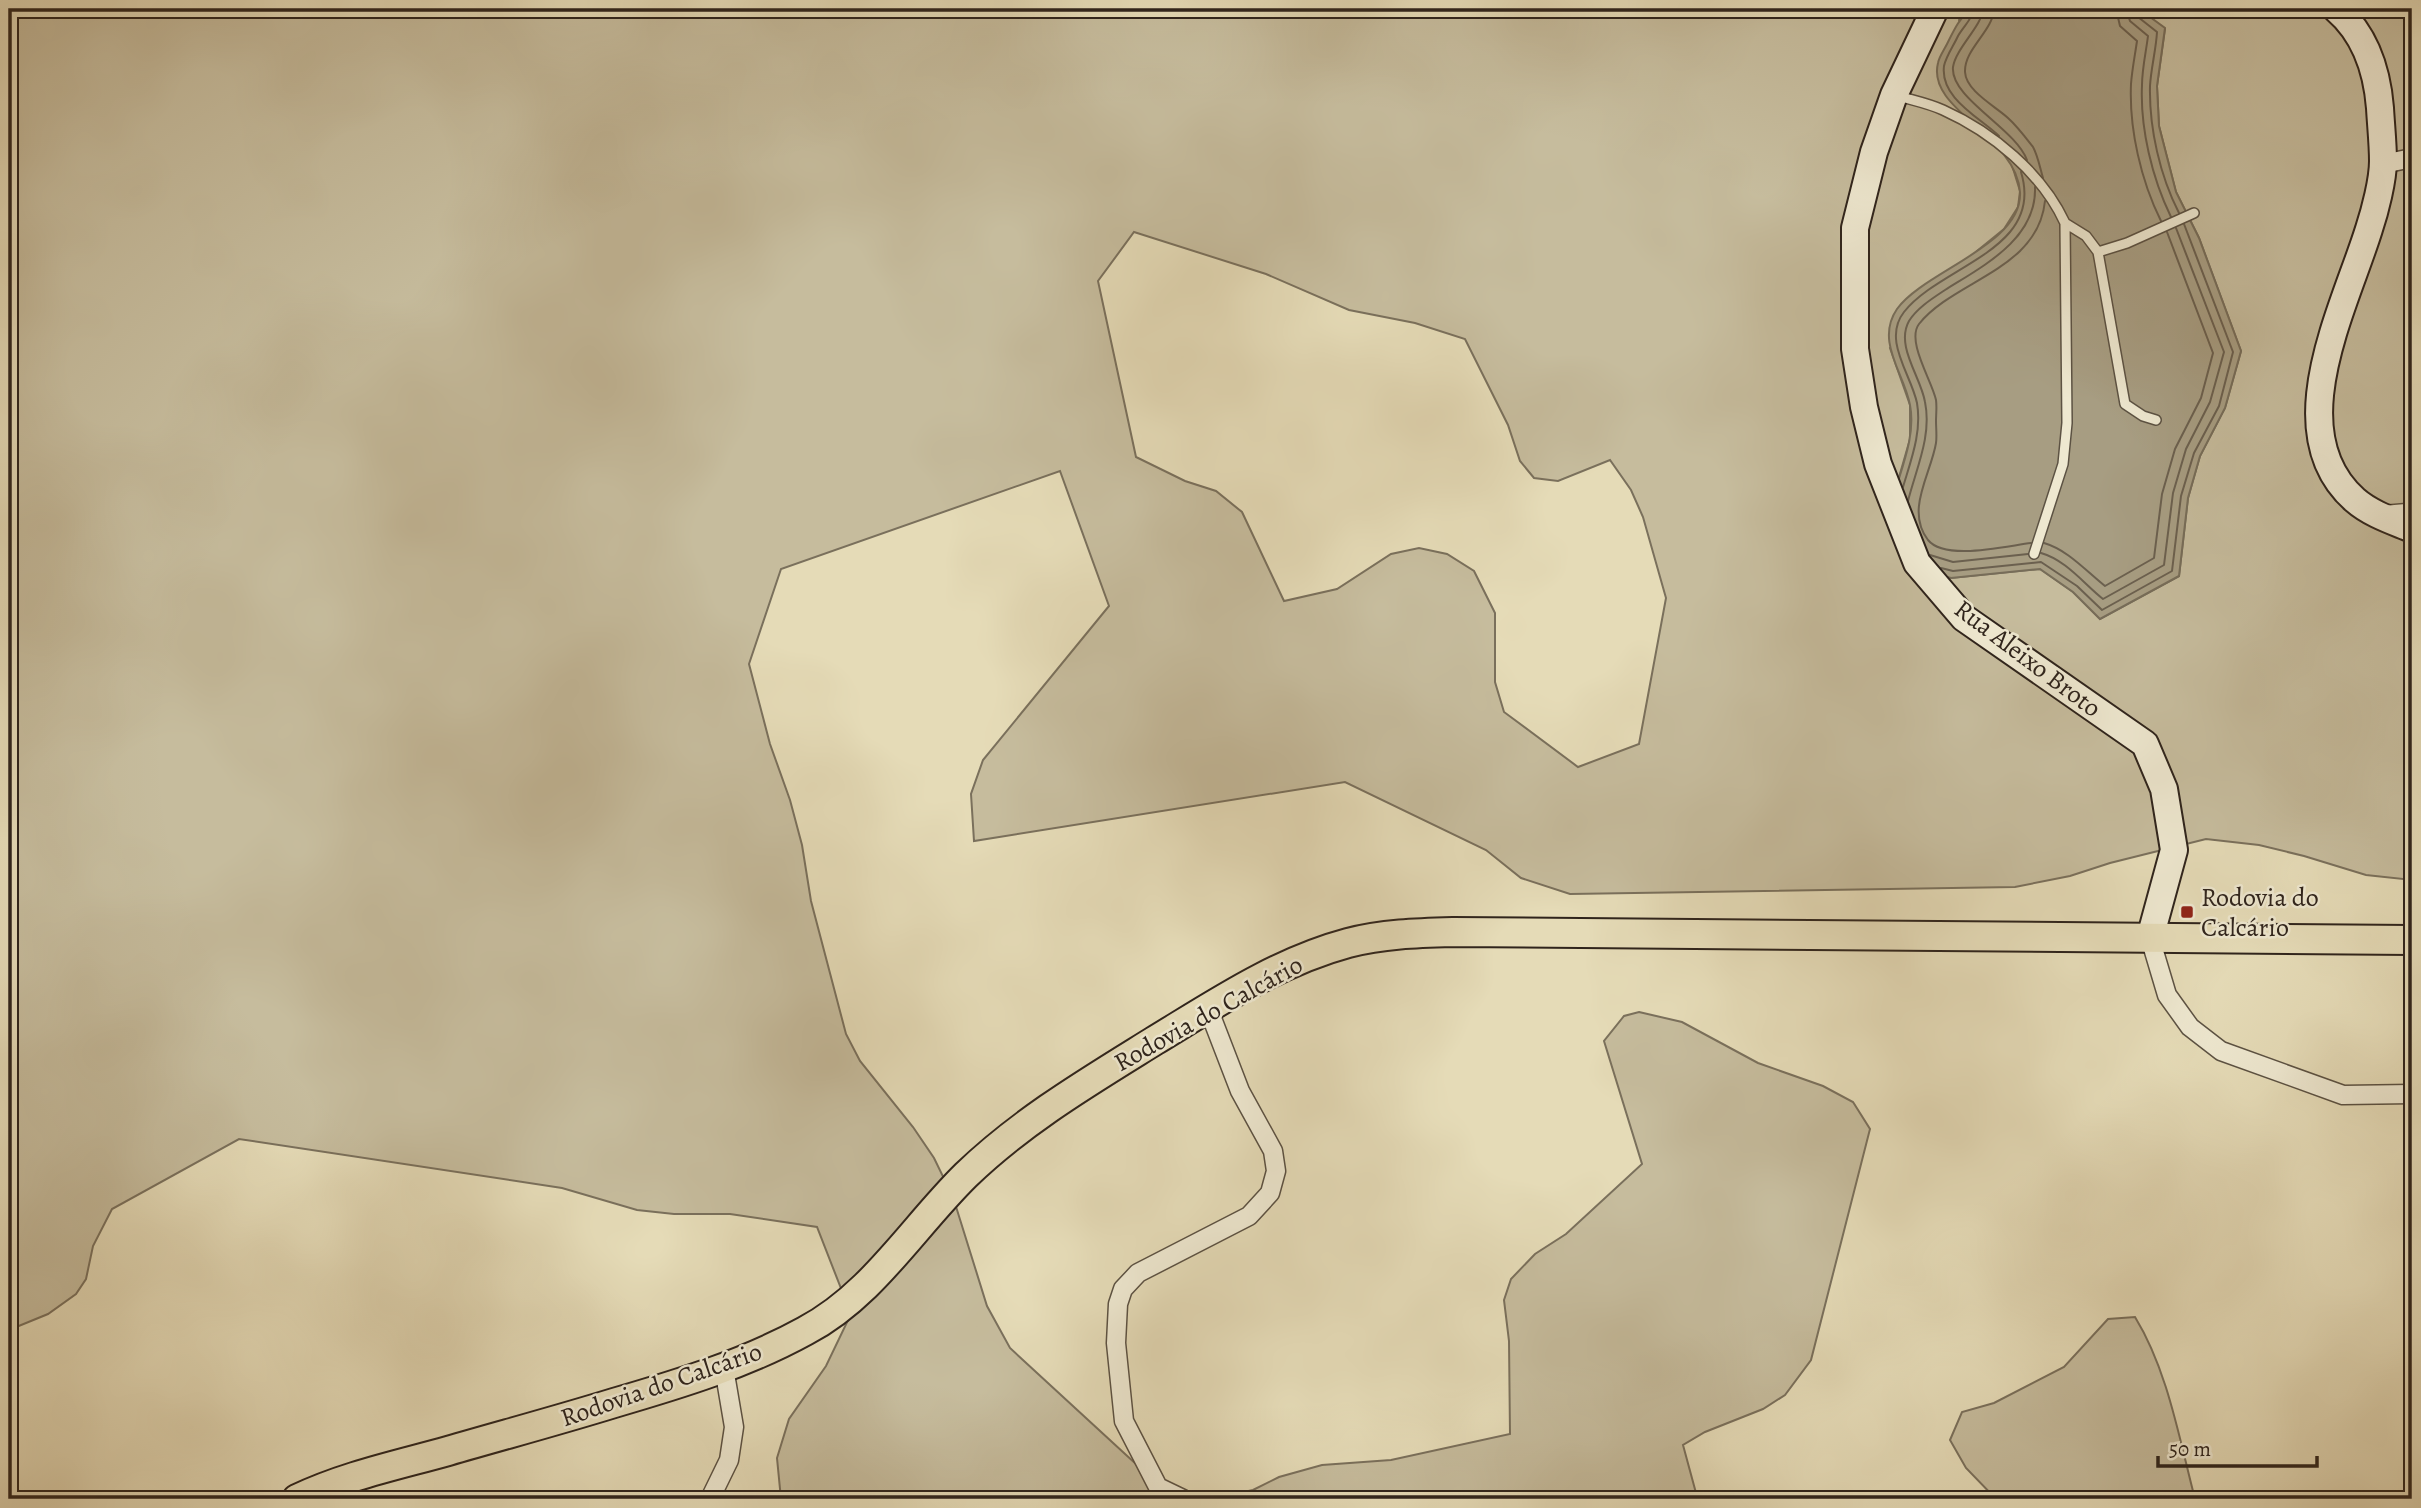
<svg xmlns="http://www.w3.org/2000/svg" width="2421" height="1508" font-family="Alegreya,serif">
<rect width="100%" height="100%" fill="#e5dbb7"/>
<filter id="stains"><feTurbulence type="fractalNoise" baseFrequency=".00286" numOctaves="4"/><feColorMatrix values="0 0 0 0 .2 0 0 0 0 .09 0 0 0 0 .02 0 0 0 .5 -.17"/></filter>
<radialGradient id="worn" r=".72"><stop offset=".6" stop-color="#630" stop-opacity="0"/><stop offset="1" stop-color="#630" stop-opacity=".3"/></radialGradient>
<path fill="#c6bc9d" stroke="#7a705c" stroke-width="2" fill-rule="evenodd" d="M9,9h1961l-11,11 33,119 19,23 9,29 -2,16 -14,22 -27,22 -87,97 20,57v34l-17,59 58,80 89,-9 33,23 27,27 79,-43 9,-78 12,-42 25,-48 16,-57 -42,-113 -23,-46 -17,-66 -2,-40 8,-57 -26,-20h273v871l-46,-5 -62,-19 -45,-11 -53,-6 -96,24 -40,13 -55,11 -445,7 -49,-16 -35,-28 -141,-68 -371,59 -3,-47 12,-34 126,-154 -49,-135 -279,98 -32,95 21,80 20,56 12,45 9,56 35,133 14,27 53,66 21,31 19,39 34,109 23,42 164,151h-393l-4,-41 12,-39 37,-53 25,-52 -34,-87 -87,-13h-56l-37,-4 -75,-22 -323,-49 -127,70 -19,37 -7,33 -10,15 -28,20 -39,16zM1134,232l132,42 83,36 66,13 50,16 43,86 12,36 14,17 24,3 52,-21 21,30 12,27 23,81 -27,146 -61,23 -74,-55 -9,-30v-69l-21,-42 -27,-17 -28,-6 -28,6 -54,35 -53,12 -42,-89 -26,-21 -31,-10 -49,-24 -38,-176z
M1639,1012l43,10 76,41 65,23 30,16 17,27 -59,231 -26,35 -22,14 -58,23 -22,13 13,48 17,6h-502l42,-9 26,-13 43,-12 69,-5 119,-26 -1,-93 -5,-41 7,-21 24,-25 31,-20 76,-70 -38,-123 20,-25z
M2135,1317c33,54 44,121 60,182h-199l-30,-31 -16,-28 12,-28 32,-9 70,-36 44,-48z"/>
<path fill="#a79d82" stroke="#776d59" stroke-width="2" d="M1970,9h169l26,19 -8,58 2,40 17,66 23,46 42,113 -16,57 -25,48 -12,42 -9,78 -79,43 -27,-27 -33,-23 -89,9 -26,-7 -32,-73c8,-29 23,-62 17,-93 -6,-32 -35,-64 -13,-96 27,-38 126,-64 123,-117 -4,-57 -94,-82 -82,-129 1,-6 6,-13 9,-19 7,-14 12,-25 23,-35z"/>
<g fill="none" stroke-linecap="round" stroke-linejoin="round">
<path stroke="#6b604f" stroke-width="2" d="M1974,9c-1,9 -11,18 -16,27 -4,9 -12,20 -14,30 -4,32 35,51 55,70
M1983,9c-1,17 -27,39 -30,58 -3,31 62,61 74,93
M1994,9c-1,22 -30,40 -29,63 1,19 30,34 43,46 9,8 18,20 25,29 5,9 7,21 10,31
M2116,9l4,17 17,15c-2,14 -5,29 -6,43 -2,45 10,97 30,137
M2126,9l4,12 18,15c-2,16 -6,33 -6,49 -2,43 10,93 29,132
M2135,9l3,8 19,15c-1,18 -6,36 -7,54 -1,42 10,90 29,127
M1903,487c8,-27 19,-55 14,-84 -6,-29 -35,-63 -13,-91 37,-47 141,-62 117,-140
M1908,501c8,-32 24,-65 17,-99 -4,-25 -30,-56 -16,-81 8,-13 24,-23 36,-31 38,-24 92,-51 90,-103
M2031,543c-25,3 -86,18 -103,-3 -23,-30 3,-66 8,-97 1,-7 0,-15 0,-22 0,-7 1,-14 0,-21 -4,-19 -30,-59 -17,-76 35,-44 119,-54 126,-123
M2044,543c24,7 42,28 61,43l49,-28 8,-64 13,-45 26,-51 12,-45 -46,-121
M2041,553c25,7 43,31 62,46l61,-34 9,-72 13,-44 24,-47 14,-50 -48,-124
M1930,555l23,7 75,-8
M1941,568l12,3 88,-9 36,24 25,24 70,-39 9,-75 13,-43 25,-47 14,-54 -49,-128"/>
<defs>
<path id="lane" d="M1895,95c16,5 33,8 48,15 49,22 99,63 122,113l2,200 -4,41 -29,90
M2065,223l21,13 12,16 27,152 18,12 13,4
M2098,252l29,-9 67,-30
M2389,510l23,-2"/>
<path id="street" d="M2383,164l29,-6
M2150,938l17,57 23,32 31,24 122,44 69,-1
M710,1499l19,-39 5,-33 -10,-59
M1183,1499l-25,-12 -34,-66 -8,-78 2,-39 5,-15 15,-16 111,-57 21,-23 6,-22 -3,-20 -33,-60 -32,-83"/>
<path id="secondary" d="M1935,9l-41,86 -20,57 -19,76v121l9,58 14,57 39,99 47,55 181,126 19,45 10,61 -24,88
M2336,9c29,25 41,61 44,99 1,18 3,36 3,53 0,19 -8,50 -14,68 -24,78 -91,203 -14,271 16,14 38,21 57,29"/>
<path id="primary" d="M297,1499c48,-23 101,-34 151,-48 55,-16 111,-31 166,-48 65,-19 131,-39 191,-72 67,-35 108,-104 161,-156 56,-54 122,-93 188,-134 61,-37 123,-79 194,-98 34,-9 69,-10 105,-11l959,8"/>
</defs>
<use href="#lane" stroke="#5c5243" stroke-width="12"/>
<use href="#street" stroke="#5c5243" stroke-width="21"/>
<use href="#secondary" stroke="#2f241c" stroke-width="30"/>
<use href="#primary" stroke="#2f241c" stroke-width="32"/>
<use href="#lane" stroke="#eee8d0" stroke-width="9"/>
<use href="#street" stroke="#eee8d0" stroke-width="18"/>
<use href="#secondary" stroke="#eee8d0" stroke-width="26"/>
<use href="#primary" stroke="#e5dbb7" stroke-width="28"/>
</g>
<rect fill="#8f2418" stroke="#eee8d0" stroke-width="2.5" x="2180" y="905" width="14" height="14" rx="3.5"/>
<g text-anchor="middle" stroke-width="5" stroke-linejoin="round" paint-order="stroke">
<g font-size="26" fill="#2f241c" stroke="#eee8d0">
<text transform="translate(2028 658) rotate(37)" y="9">Rua Aleixo Broto</text>
<text transform="translate(1208 1013) rotate(-29)" y="9">Rodovia do Calcário</text>
<text transform="translate(661 1384) rotate(-19)" y="9">Rodovia do Calcário</text>
</g>
<g font-size="26" fill="#2f241c" stroke="#eee8d0" text-anchor="start">
<text x="2201" y="906">Rodovia do<tspan x="2201" dy="30">Calcário</tspan></text>
</g>
</g>
<rect width="2421" height="1508" fill="none" stroke="#e5dbb7" stroke-width="35"/>
<rect x="10" y="10" width="2400" height="1487" fill="none" stroke="#2f241c" stroke-width="3.5"/>
<rect x="18" y="18" width="2386" height="1473" fill="none" stroke="#2f241c" stroke-width="2"/>
<path d="M2158 1456v10h159v-10" fill="none" stroke="#2f241c" stroke-width="3.5"/>
<text x="2169" y="1456" font-size="21" fill="#2f241c" stroke="#eee8d0" stroke-width="5" paint-order="stroke">50 m</text>
<rect width="100%" height="100%" filter="url(#stains)"/>
<rect width="100%" height="100%" fill="url(#worn)"/>
</svg>
